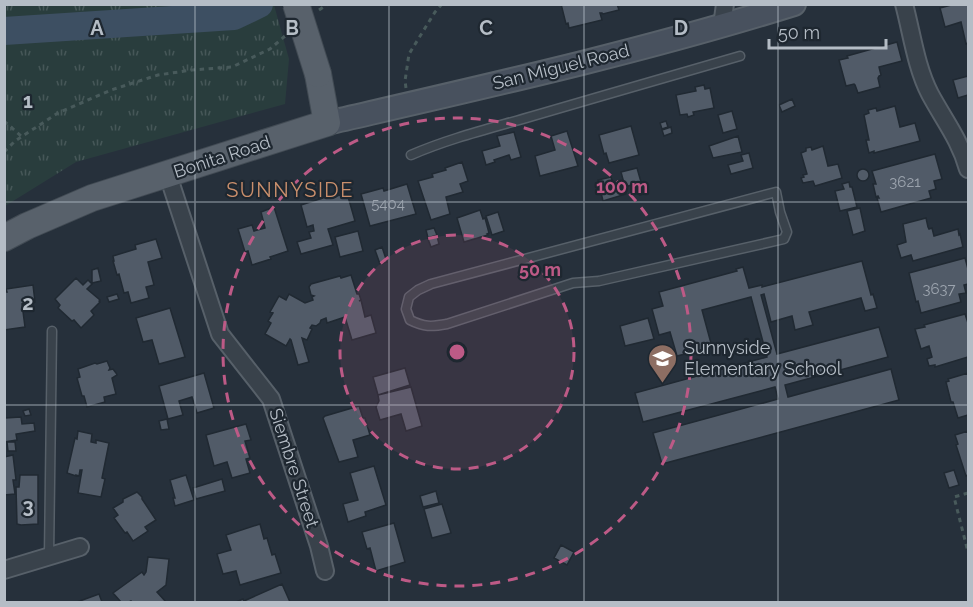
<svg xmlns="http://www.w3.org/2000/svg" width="973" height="607" font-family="Raleway,sans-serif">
<defs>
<pattern id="park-tufts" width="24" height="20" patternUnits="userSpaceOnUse" patternTransform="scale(1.5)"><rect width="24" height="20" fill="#293d3d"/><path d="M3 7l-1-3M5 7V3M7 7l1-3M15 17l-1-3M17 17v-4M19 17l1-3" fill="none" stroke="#465758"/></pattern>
</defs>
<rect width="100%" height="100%" fill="#26303b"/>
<path fill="url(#park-tufts)" d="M5,4l269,1 15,54 -4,45 -209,58 -71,44z"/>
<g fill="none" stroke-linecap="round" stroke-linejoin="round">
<path stroke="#3d4f62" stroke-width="28" d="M4,31l230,-15 25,-12"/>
</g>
<path fill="#515b68" stroke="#202932" stroke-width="1.5" d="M561,4h56l2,6 -16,4 -1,-1h-2l2,7 -33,8 -1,-5 -2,1z
M955,4h13v39l-2,1 -5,-22 -16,5 -5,-19z
M897,42l5,19 -23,6 2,8 -2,1 -1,2 2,9 -22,6 -3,-8 -1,-1 -8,2 -7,-26 9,-2 -1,-2z
M968,76v19l-10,3 -5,-18z
M704,85l1,4 5,-1 4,20 -21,4 1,3 -6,2 -1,-3 -7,1 -4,-20 20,-4 -1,-4z
M792,99l3,7 -13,6 -3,-7z
M895,106l5,21 15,-4 5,18 -46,12v-2l-5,2 -3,-13h3l-5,-25 5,-2 -1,-3 8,-2 1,3z
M732,111l5,18 -14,4 -5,-18z
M666,121l2,6 -6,2 -2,-6z
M631,126l8,29 -30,8 -3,-10 -2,1 -5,-19z
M671,127l1,6 -8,3 -2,-6z
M567,131l11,35 -38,10 -5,-20 20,-6 -4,-14z
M514,132l7,25 -10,3 -2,-5 -15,5 1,2 -9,3 -4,-14 18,-5 -3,-10z
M738,136l4,16 -29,6 -4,-12z
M823,146l5,20 10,-2 4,14 -27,8 -2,-5 -10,2 -2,-5 3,-1 -1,-2 4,-1 -6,-21 5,-2v-3l5,-1 1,3z
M749,153l4,15 -22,6 -3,-9 15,-4 -2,-6z
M935,154l7,25 -8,2 2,8 -7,2 2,7 -50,14 -4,-14h2l-1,-2 -2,1 -3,-13h3l-4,-13z
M462,162l6,19 -8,3 3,8 -17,5 4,17 -19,6 -13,-39 15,-4 -1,-3 14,-4 -1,-2z
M637,168l4,14 -16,5 -4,-15z
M857 175a6 6 0 1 1 12 0a6 6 0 1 1-12 0Z
M611,177l4,13 10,-3 1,7 -23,7 -5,-21z
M849,182l1,5h2l5,20 -17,4 -5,-20 9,-2 -2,-5z
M407,184l9,30 -46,12 -9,-32 22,-6 1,3z
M646,188l1,5 -7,2 -1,-5z
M347,193l8,28 -27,8 5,16 -32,9 -4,-12 14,-4 -2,-6 5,-1 -1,-6 -6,2 -6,-22 31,-10 1,2z
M274,207l14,44 -18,6 1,2 -19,6 -4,-14 -3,1 -7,-23 14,-4 2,6 11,-3 -4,-16z
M860,208l5,23 -12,4 -6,-24z
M480,210l3,9 2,-1 4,15 -2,1 1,1 -24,7 -7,-24z
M498,212l6,19 -12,4 -6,-19z
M926,218l2,9 1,2 3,-1 2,8 24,-7 1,6 1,-1 3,13 -50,14 -2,-6 -10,3 -4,-13 9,-3 -3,-18z
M434,228l3,7 -9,3 -2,-8z
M358,231l5,20 -23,6 -5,-20z
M437,236l2,8 -8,3 -3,-8z
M156,239l6,19 -14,4 6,23 -8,2 3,11 -18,5 -3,-11 -4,1 -5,-19 -2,1 -4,-14h1l-1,-5 23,-7 -1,-4z
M382,247l5,15 -7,2 -5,-14z
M965,258l3,11v15l-4,1 2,8 -7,1 2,8 -40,11 -3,-12 -2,1 -7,-29z
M862,261l9,34 2,-1 4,14 -12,3 -4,-13 -52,14 4,13 -18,5 -3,-14 -21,6 -7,-28 -3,1 16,59 102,-27 9,30 -103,28 3,12 103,-28 8,31 -237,64 -9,-31 125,-34 -3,-12 -132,35 -8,-29 132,-36 -16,-60 -49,13 10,37 -35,9 -7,-24 -11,3 -7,-26 11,-3 -4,-14 78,-21 -1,-2 7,-2 6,21 13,-3v2z
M98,268l3,13 -9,2v-13z
M351,275l6,19h2l2,6 -2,1 2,-1 4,17 6,-2 5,18 -24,7 -7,-23 -18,6 -1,-5 -5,2 -1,3 -4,3 -4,-1 -2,3 2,1 -5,11 -5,-2 7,24 -11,3 -7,-25 -1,-1 -4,7 -21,-12 6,-11 -3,-2 5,-8 -3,-1 9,-16 7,4 3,-6 16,9 8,-3 -1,-3 2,-1 -3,-1 -2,-8 2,-3 29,-8 1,2z
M76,278l7,7 5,-5 4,4 -5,5 13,11 -1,1 1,1 -9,9 3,4 -13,13 -7,-8 -2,1 -14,-13 2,-3 -5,-6z
M33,285l2,17 -13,2 3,23 -21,3v-38h3l-1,-3z
M117,294l2,5 -10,3 -2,-5z
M170,308l15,49 -26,7 -7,-24 -9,2 -7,-24z
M965,314l3,9v34l-33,10v-2l-6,1 -2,-7 5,-2 -3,-11 -8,3 -6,-20 10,-2 -1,-2z
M648,318l6,21 -29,7 -5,-20z
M107,361l3,7 -1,2 4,-1 3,4 1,2 -5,3 4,16 -12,3 1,5 -18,5 -3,-11h-2l-5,-18 3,-1 -2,-8 17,-6 2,1z
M405,368l5,17 -32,10 -5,-18z
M204,373l10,35 -17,5 -5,-16 -13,4 4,14 -15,4 -9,-33z
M968,373v42l-10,3 -5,-16h-2l-5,-20 3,-1 -1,-2z
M411,387l11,39 -16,5 -5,-17 -21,6 -4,-13 3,-6 -1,-6z
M359,406l4,12h2l5,17 -17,5 5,17 -19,5 -16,-44 2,-2z
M29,409l2,6 -6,1 -2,-5z
M21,417l1,7 12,-1 1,8 -19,3 1,6 -13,2 1,-24z
M167,419l2,10 -8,1 -2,-9z
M246,424l5,16 -6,1 5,17 -4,1 4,14 -18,5 -5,-16 -13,4 -8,-31z
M78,431l14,3 -1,8 5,1v-3l13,3 -7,35 3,1 -4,18 -23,-4 4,-23h-2l-1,6 -3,-1v1l-9,-3 8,-35 2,1z
M968,431v44l-2,1 -10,-31 2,-1 -3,-9z
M7,442h8l1,9h-8z
M13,455l3,25h-3l2,14 -11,1v-38z
M374,466l12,39 -21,7 1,4 -18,6 -5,-18 15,-4 -8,-27z
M954,470l5,15 -10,3 -5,-15z
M20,475h18v49l-17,1 -4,-1 -1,-37h3z
M186,475l8,25 -19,6 -2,-8h2l-5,-18z
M222,479l3,12 -29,8 -3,-11z
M436,491l3,12 -16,4 -3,-11z
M137,492l5,5v2l14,21 -11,7 3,4 -15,10 -6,-9 -2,1 -11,-15 4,-3 -5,-7 10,-6v-3z
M442,504l9,29 -19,5 -8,-29z
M394,523l11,39 -29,9 -6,-23 -3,1 -5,-17z
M260,524l4,15 3,-1 5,17 3,-1 6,19 -41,12 -4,-14 -13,3 -6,-20 14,-4 -5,-15z
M561,545l13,7 -7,13 -13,-7z
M148,557l21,2 -3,26 -9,7 9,10h-34l-1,-1 -2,1h-8l-8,-9 29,-21 2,3 2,-3z
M282,584l8,18h-54l7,-3 1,2z
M99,594l3,8h-25z"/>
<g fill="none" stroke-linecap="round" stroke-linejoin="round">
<defs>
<path id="lane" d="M411,155c39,-17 81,-27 122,-39 69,-20 137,-40 207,-60
M776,192l4,20 7,20 -3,7 -185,42 -26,2 -126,41c-16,3 -23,3 -37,-4l-4,-11 3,-12 9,-7 13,-6z
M49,556l3,-225"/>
<path id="street" d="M904,4c8,30 12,63 26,90 14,26 30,46 38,75
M722,26l3,-22
M168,175l52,159 51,65 48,147 6,25
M4,570l76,-23"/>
<path id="secondary" d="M327,123c156,-36 314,-71 467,-119"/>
<path id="primary" d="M4,238l23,-12 65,-28 235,-75 -9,-49"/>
</defs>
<use href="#lane" stroke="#576069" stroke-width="11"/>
<use href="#street" stroke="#576069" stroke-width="20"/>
<use href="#secondary" stroke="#576069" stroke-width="26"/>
<use href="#primary" stroke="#424b54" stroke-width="28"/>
<path stroke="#485a5b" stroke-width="3" stroke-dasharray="4.5 4.5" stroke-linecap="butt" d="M319,10l9,-6
M406,88l-1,-7 4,-27 26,-42 7,-8
M4,121l17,15
M4,152l11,-11 43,-28 53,-23 47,-15 34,-5 40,-3 38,-18 15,-13
M968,493l-14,4 14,55"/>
<use href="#lane" stroke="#39424b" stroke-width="8"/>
<use href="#street" stroke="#39424b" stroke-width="16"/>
<use href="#secondary" stroke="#48515e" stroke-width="22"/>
<use href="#primary" stroke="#58616b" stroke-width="26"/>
<defs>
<path id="primary-bridge" d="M296,4l22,70"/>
</defs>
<use href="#primary-bridge" stroke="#424b54" stroke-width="28" stroke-linecap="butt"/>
<use href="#primary-bridge" stroke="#58616b" stroke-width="26"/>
</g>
<path fill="none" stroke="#b5bdc6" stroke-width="1.5" stroke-opacity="0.55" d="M195,4v598M389,4v598M584,4v598M778,4v598M4,202h964M4,405h964"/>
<circle cx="457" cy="352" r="117" fill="#bd5a86" fill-opacity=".12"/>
<g fill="none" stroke="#bd5a86" stroke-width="3" stroke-dasharray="10 8">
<circle cx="457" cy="352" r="117"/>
<circle cx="457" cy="352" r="234"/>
</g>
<defs>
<symbol id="school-pin" viewBox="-11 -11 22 30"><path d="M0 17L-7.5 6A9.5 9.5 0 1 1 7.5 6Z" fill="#8d6e63" stroke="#1e2730"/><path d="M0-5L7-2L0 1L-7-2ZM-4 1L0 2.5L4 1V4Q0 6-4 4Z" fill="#fff"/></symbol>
</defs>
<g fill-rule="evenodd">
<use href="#school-pin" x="646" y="342" width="33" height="45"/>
</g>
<g text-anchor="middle" stroke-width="4.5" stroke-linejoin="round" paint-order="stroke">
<g font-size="15" fill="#9ca4ae">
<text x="905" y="187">3621</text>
<text x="388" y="209">5404</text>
<text x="939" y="294">3637</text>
</g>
<g font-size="18" fill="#b5bdc6" stroke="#1e2730">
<text transform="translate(561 67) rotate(-14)" y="6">San Miguel Road</text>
<text transform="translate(222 157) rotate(-18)" y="6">Bonita Road</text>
<text transform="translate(294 468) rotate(72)" y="6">Siembre Street</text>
</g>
<g font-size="18" fill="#b5bdc6" stroke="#1e2730" text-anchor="start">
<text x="684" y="354">Sunnyside<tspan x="684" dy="21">Elementary School</tspan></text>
</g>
<g font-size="20" letter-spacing="1.5" fill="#ca8f6c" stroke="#1e2730">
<text x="290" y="197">SUNNYSIDE</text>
</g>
</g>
<g font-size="20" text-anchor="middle" font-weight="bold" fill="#b5bdc6" stroke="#1e2730" stroke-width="4.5" stroke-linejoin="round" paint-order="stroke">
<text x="97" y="35">A</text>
<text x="292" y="35">B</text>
<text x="486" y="35">C</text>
<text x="681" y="35">D</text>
<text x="28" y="108">1</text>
<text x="28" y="310">2</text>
<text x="28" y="513">3</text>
</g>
<circle cx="457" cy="352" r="9" fill="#bd5a86" stroke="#1e2730" stroke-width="3"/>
<g font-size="18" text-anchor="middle" font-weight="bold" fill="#bd5a86" stroke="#1e2730" stroke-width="4.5" stroke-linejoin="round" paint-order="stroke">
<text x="622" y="193">100 m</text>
<text x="540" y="276">50 m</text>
</g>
<rect width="973" height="607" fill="none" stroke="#b5bdc6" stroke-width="12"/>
<path d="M769 39v9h117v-9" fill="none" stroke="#b5bdc6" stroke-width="3"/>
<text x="778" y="39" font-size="18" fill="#b5bdc6" stroke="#1e2730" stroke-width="4.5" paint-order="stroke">50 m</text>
</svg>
